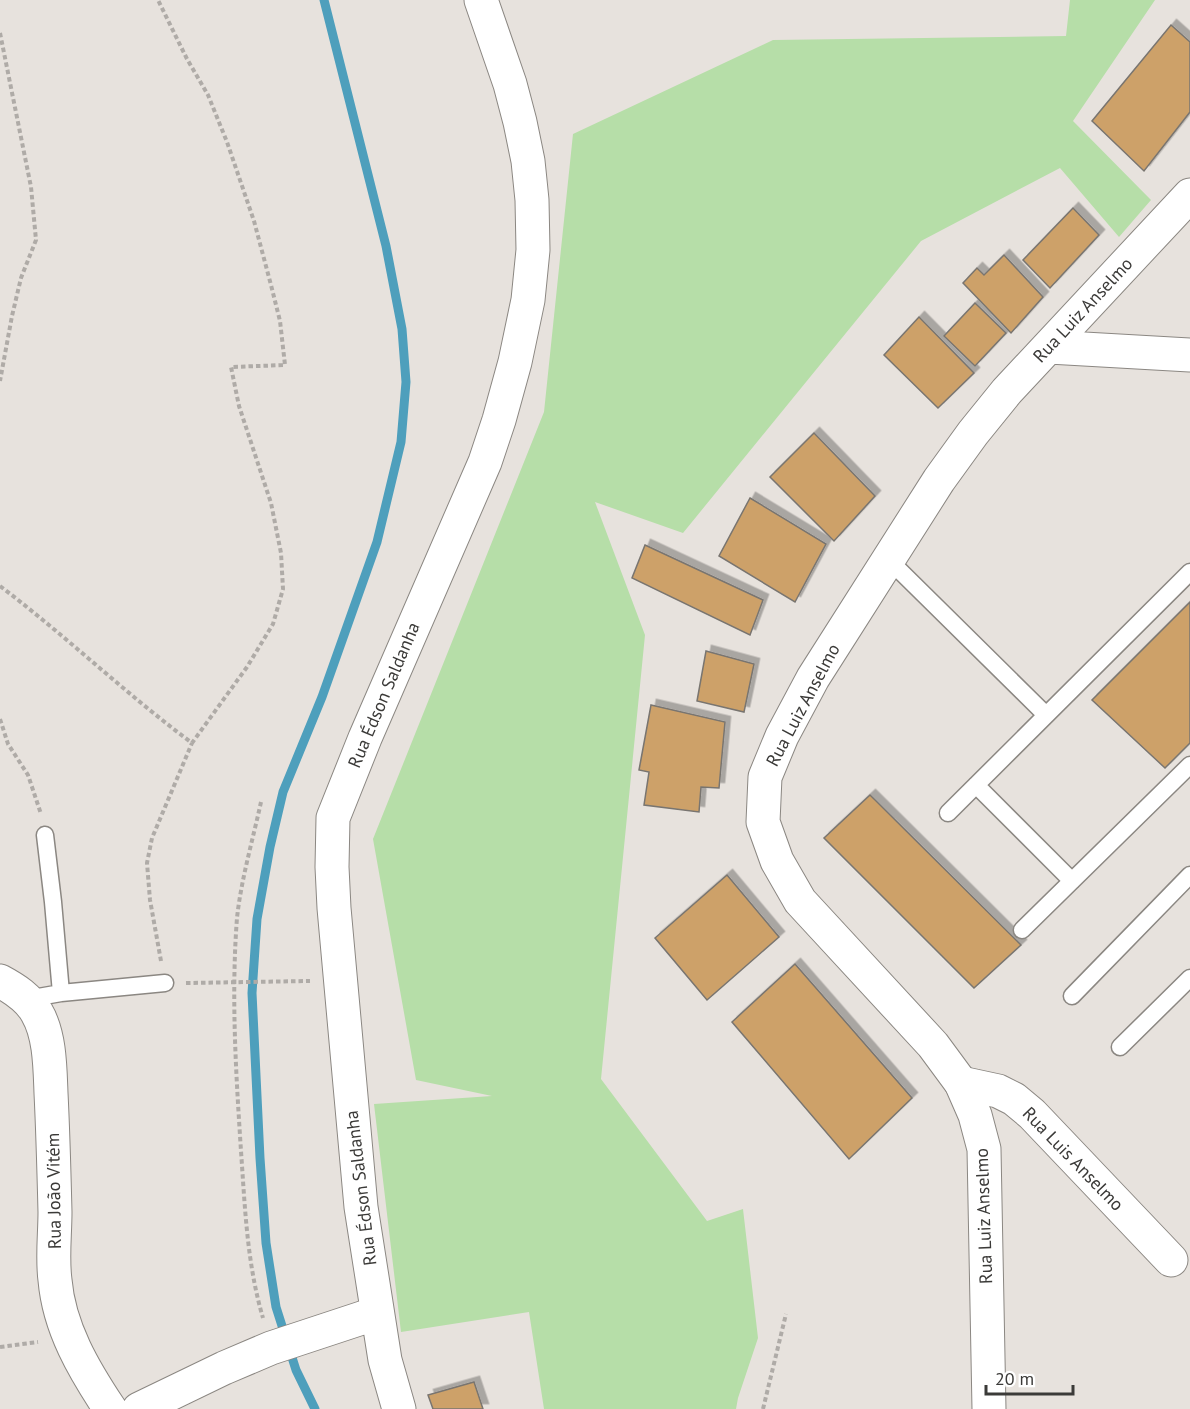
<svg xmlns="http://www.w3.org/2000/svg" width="1190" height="1409" font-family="'PT Sans',sans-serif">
<defs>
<filter id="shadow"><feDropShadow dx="5.5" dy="-5.5" stdDeviation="0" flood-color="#0004"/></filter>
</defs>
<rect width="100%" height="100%" fill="#e7e2dd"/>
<path fill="#b6dea8" d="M1070,0h85l-82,121 78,79 -32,37 -59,-69 -139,73 -238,292 -88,-31 50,133 -44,444 106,142 36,-12 15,129 -20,60 -2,11h-192l-15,-97 -128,20 -27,-228 118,-8 -76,-16 -43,-241 171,-427 29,-278 200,-94 293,-4z"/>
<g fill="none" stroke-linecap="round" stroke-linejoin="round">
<path stroke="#4e9fbc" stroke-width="9" d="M315,1409l-19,-39 -20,-63 -10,-64 -6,-85 -8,-165 5,-74 13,-72 13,-55 39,-95 55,-155 24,-100 5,-60 -4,-53 -16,-83 -62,-246"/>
</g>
<path fill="#cda169" stroke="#797570" stroke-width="1.5" filter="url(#shadow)" d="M1171,25l19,17v70l-46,59 -52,-50z
M1073,208l26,27 -49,53 -27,-28z
M1004,255l39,42 -32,36 -48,-50 14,-15 7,7z
M975,303l31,30 -31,33 -31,-30z
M919,317l55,56 -36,35 -54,-53z
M814,433l61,63 -41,45 -64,-64z
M750,498l76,46 -31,58 -76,-46z
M645,545l118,55 -13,35 -118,-57z
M1190,602v141l-25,25 -73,-68z
M706,651l48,13 -10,48 -47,-11z
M651,705l74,17 -6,66 -18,-1 -2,25 -55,-7 5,-33 -10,-2z
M870,795l151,150 -47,43 -150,-150z
M727,875l52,62 -72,63 -52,-62z
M795,964l117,134 -63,61 -117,-137z
M474,1382l9,27h-50l-5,-14z"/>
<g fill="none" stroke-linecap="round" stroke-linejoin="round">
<defs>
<path id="service" d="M888,559l158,156
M976,785l96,96
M948,813l242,-241
M45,835l8,67 8,91
M1022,930l168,-165
M1072,996l118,-121
M27,999l34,-6 104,-10
M1120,1047l70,-69"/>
<path id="minor" d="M0,981c15,8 29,17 37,32 13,22 13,55 14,80 2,40 3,79 4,119 0,22 -3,46 0,68 4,48 29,90 55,129
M961,1083l37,8 16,8 18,15 139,146
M139,1409l85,-41 47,-20 106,-35
M399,1409l-14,-49 -24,-153 -27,-299 -2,-41 1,-49 32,-80 120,-276 14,-42 16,-58 13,-62 5,-50 -1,-50 -4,-39 -8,-39 -10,-38 -29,-84"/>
<path id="tertiary" d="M1049,347l141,8
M989,1409l-5,-260 -9,-34 -14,-32 -28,-38 -133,-144 -23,-40 -14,-39 2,-45 17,-41 31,-58 126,-198 34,-47 34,-42 183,-196"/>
</defs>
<use href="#service" stroke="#8b8782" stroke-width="19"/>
<use href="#minor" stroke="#8b8782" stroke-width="35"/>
<use href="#tertiary" stroke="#8b8782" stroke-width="35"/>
<path stroke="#afaba7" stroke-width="4" stroke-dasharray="4.5 3" stroke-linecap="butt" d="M0,33l31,154 5,53 -15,38 -9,38 -12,65
M0,586c66,50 126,108 192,157l55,-76 26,-43 10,-35 -2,-36 -10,-50 -32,-97 -8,-39 54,-2 -5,-44 -9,-36 -17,-64 -27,-79 -19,-47 -21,-36 -29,-59
M0,719l8,25 20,31 13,39
M261,802c-8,37 -20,78 -24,116 -6,78 -1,156 4,233 4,57 6,113 22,167
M161,961l-11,-61 -3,-37 5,-25 40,-95
M186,983l124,-2
M0,1347l38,-5
M763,1409l23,-95"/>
<use href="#service" stroke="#fff" stroke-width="16"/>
<use href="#minor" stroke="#fff" stroke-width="33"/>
<use href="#tertiary" stroke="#fff" stroke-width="33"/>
</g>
<g text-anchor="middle" stroke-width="4.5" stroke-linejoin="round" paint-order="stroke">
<g font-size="18" fill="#3b3a38" stroke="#fff">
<text transform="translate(1083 310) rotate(-47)" y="6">Rua Luiz Anselmo</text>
<text transform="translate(384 695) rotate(-67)" y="6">Rua Édson Saldanha</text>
<text transform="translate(803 705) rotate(-62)" y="6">Rua Luiz Anselmo</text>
<text transform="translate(1073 1159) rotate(46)" y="6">Rua Luis Anselmo</text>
<text transform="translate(361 1188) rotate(-97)" y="6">Rua Édson Saldanha</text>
<text transform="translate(54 1191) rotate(-91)" y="6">Rua João Vitém</text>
<text transform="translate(984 1216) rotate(-92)" y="6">Rua Luiz Anselmo</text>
</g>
</g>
<path d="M986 1385v9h87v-9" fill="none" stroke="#3b3a38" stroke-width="3"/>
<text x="995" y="1385" font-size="18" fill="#3b3a38" stroke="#ffffff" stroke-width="4.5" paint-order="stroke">20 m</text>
</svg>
